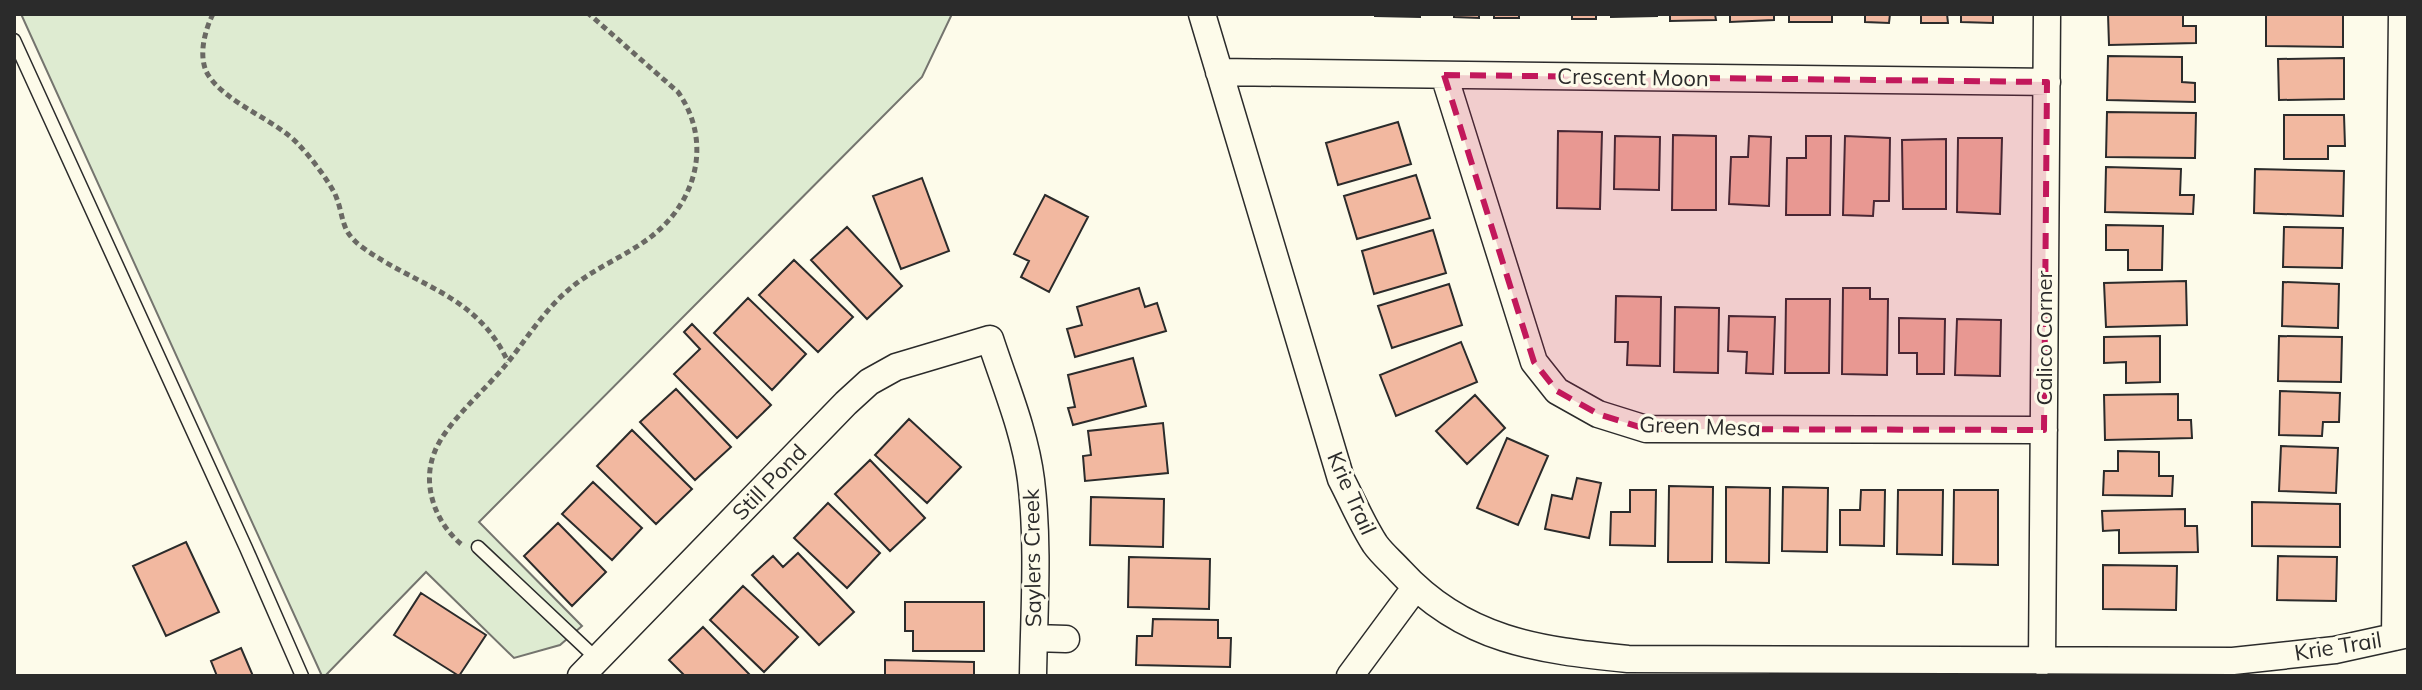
<svg xmlns="http://www.w3.org/2000/svg" width="2422" height="690" font-family="Mulish,sans-serif">
<rect width="100%" height="100%" fill="#fdfbea"/>
<path fill="#deebd1" stroke="#74746e" stroke-width="2" d="M21,14h931l-30,63 -443,445 103,104 -22,19 -46,13 -88,-86 -101,104h-3z"/>
<path fill="#f2b8a0" stroke="#2b2b2b" stroke-width="2" d="M1375,14h45v3l-45,-1z
M1454,14h25v4l-25,-1z
M1494,14h25v4h-25z
M1572,14h24v5h-24z
M1611,14h46v2l-46,1z
M1670,14h45l1,6 -46,1z
M1730,14h44v6l-44,2z
M1789,14h43v8h-43z
M1865,14h25l-1,9 -24,-1z
M1921,14h26l1,9h-27z
M1961,14h32v9l-32,-1z
M2108,14h75v12h13v17l-87,2z
M2266,14h77v33l-77,-1z
M2108,56l74,1v25l13,1v19l-88,-2z
M2344,58v41l-65,1 -1,-41z
M2107,112l89,1 -1,45 -89,-1z
M2284,115h60l1,31h-17v13h-44z
M1398,122l13,42 -73,21 -12,-42z
M1558,131l44,1 -2,77 -43,-1z
M1673,135l43,1v74h-44z
M1615,136l45,1 -1,53 -45,-1z
M1749,136l22,1 -2,69 -40,-2 2,-47h17z
M1806,136h25l-1,79h-44l1,-57h19z
M1845,136l45,2 -1,63h-15l-1,15 -30,-1z
M1958,138h44l-2,76 -43,-2z
M1946,139v70h-43l-1,-69z
M2106,167l75,2 -1,26h14l-1,19 -88,-2z
M2255,169l89,2 -1,45 -89,-3z
M1416,175l14,43 -73,21 -13,-43z
M922,178l27,73 -48,18 -28,-73z
M1045,195l43,22 -39,75 -28,-15 8,-16 -15,-7z
M2106,225l57,1 -1,44h-34v-20h-22z
M847,227l55,59 -35,33 -56,-59z
M2284,227l59,1 -1,40 -59,-1z
M1433,230l13,43 -72,21 -12,-43z
M794,260l59,57 -35,35 -59,-57z
M2186,281l1,44 -81,2 -2,-44z
M2283,282l56,2 -1,44 -56,-2z
M1449,284l13,41 -70,23 -14,-42z
M1139,288l6,19 12,-4 9,28 -91,26 -8,-28 15,-4 -5,-18z
M1843,288h27v11h18l-1,76 -45,-1z
M1616,296l45,1 -1,69 -33,-1 1,-23h-13z
M748,298l58,56 -34,36 -58,-57z
M1786,299h44l-1,74h-44z
M1675,307l44,1 -1,65 -44,-1z
M1729,316l46,1 -2,57 -27,-1 1,-21 -19,-1z
M1899,318l46,1 -1,55h-27v-21h-18z
M1957,319l44,1 -1,56 -45,-1z
M692,324l79,81 -34,33 -63,-64 26,-25 -16,-17z
M2160,336v46l-34,1v-21l-22,1v-26z
M2279,336l63,1 -1,45 -63,-1z
M1461,342l16,40 -81,34 -16,-41z
M1133,358l13,48 -73,19 -5,-17 7,-1 -7,-32z
M676,389l55,58 -36,33 -55,-58z
M2280,391l60,2 -1,29h-16l-1,14 -43,-1z
M2178,394v26h13l1,18 -87,2 -1,-45z
M1475,395l30,33 -38,36 -31,-33z
M909,419l52,48 -34,36 -52,-48z
M1163,423l5,50 -83,8 -2,-25 8,-1 -3,-24z
M632,430l60,59 -36,35 -59,-58z
M1507,438l41,18 -30,69 -41,-17z
M2281,446l57,2 -2,45 -57,-2z
M2118,451l41,1v24h14l-1,20 -69,-1 1,-24h14z
M870,460l55,58 -35,33 -55,-57z
M1577,478l24,5 -12,55 -44,-9 7,-34 20,4z
M593,482l49,46 -30,32 -50,-46z
M1669,486l44,1 -1,75h-44z
M1726,487l44,1 -1,75 -43,-1z
M1783,487l45,1 -1,64 -45,-1z
M1630,490h26l-1,56 -45,-1 1,-33h19z
M1861,490h24l-1,56 -44,-1v-35h20z
M1898,490h45l-1,65 -45,-1z
M1954,490h44v75l-45,-1z
M1091,497l73,2 -1,48 -73,-2z
M2252,502l88,2v43l-88,-1z
M828,503l52,50 -33,35 -53,-50z
M2185,509v17h12l1,26 -79,1v-23l-16,1 -1,-20z
M558,523l48,49 -34,34 -48,-50z
M186,542l33,70 -53,24 -33,-70z
M798,553l56,59 -35,33 -67,-70 21,-19 10,11z
M2278,556l59,1 -1,44 -59,-1z
M1129,557l81,2 -1,50 -81,-2z
M2103,565l74,1 -1,44 -73,-1z
M743,586l55,51 -34,35 -54,-52z
M421,593l65,42 -27,41 -65,-41z
M905,602h79v49h-71v-20h-8z
M1153,619l65,1v18h13l-1,29 -94,-2 1,-29h15z
M703,627l48,49h-66l-16,-16z
M241,648l12,28h-36l-6,-15z
M885,660l89,2v14h-89z"/>
<g fill="none" stroke-linecap="round" stroke-linejoin="round">
<defs>
<path id="lane" d="M14,40l232,508 56,128
M478,547l119,112"/>
<path id="street" d="M1202,14l139,465c11,21 21,45 34,65 7,10 17,18 25,27 64,70 139,79 228,88l605,2 102,-11 73,-16
M1219,72l828,10
M1444,75l90,287 23,29 41,23 48,15 398,1
M2395,637l7,-623
M1034,638l32,1
M2042,662l5,-648
M581,676l265,-273 23,-21 27,-15 94,-28c15,46 35,93 41,141 8,65 3,131 2,196
M1350,676l65,-88"/>
</defs>
<use href="#lane" stroke="#2b2b2b" stroke-width="15"/>
<use href="#street" stroke="#2b2b2b" stroke-width="29"/>
<path stroke="#6a6964" stroke-width="5" stroke-dasharray="6 4" stroke-linecap="butt" d="M213,14c-8,16 -15,41 -6,59 17,30 70,47 92,72 13,14 27,32 36,49 10,23 4,36 27,53 55,40 115,47 146,115
M461,544c-26,-22 -40,-60 -26,-93 12,-29 48,-59 69,-84 20,-24 38,-54 62,-75 25,-23 59,-35 86,-56 46,-36 60,-96 26,-144l-89,-78"/>
<use href="#lane" stroke="#fdfbea" stroke-width="12"/>
<use href="#street" stroke="#fdfbea" stroke-width="26"/>
</g>
<path fill="#c2185b" fill-opacity="0.2" stroke="#c2185b" stroke-width="6" stroke-dasharray="16 10" stroke-linejoin="round" d="M1444,75l603,7 -3,348 -398,-1 -48,-15 -41,-23 -23,-29z"/>
<g text-anchor="middle" stroke-width="6" stroke-linejoin="round" paint-order="stroke">
<g font-size="22" fill="#2b2b2b" stroke="#fdfbea">
<text transform="translate(1633 77) rotate(1)" y="8">Crescent Moon</text>
<text transform="translate(2044 338) rotate(-90)" y="8">Calico Corner</text>
<text transform="translate(1700 426) rotate(2)" y="8">Green Mesa</text>
<text transform="translate(769 482) rotate(-46)" y="8">Still Pond</text>
<text transform="translate(1352 493) rotate(66)" y="8">Krie Trail</text>
<text transform="translate(1032 558) rotate(-91)" y="8">Saylers Creek</text>
<text transform="translate(2338 646) rotate(-9)" y="8">Krie Trail</text>
</g>
</g>
<rect width="2422" height="690" fill="none" stroke="#2b2b2b" stroke-width="32"/>
</svg>
